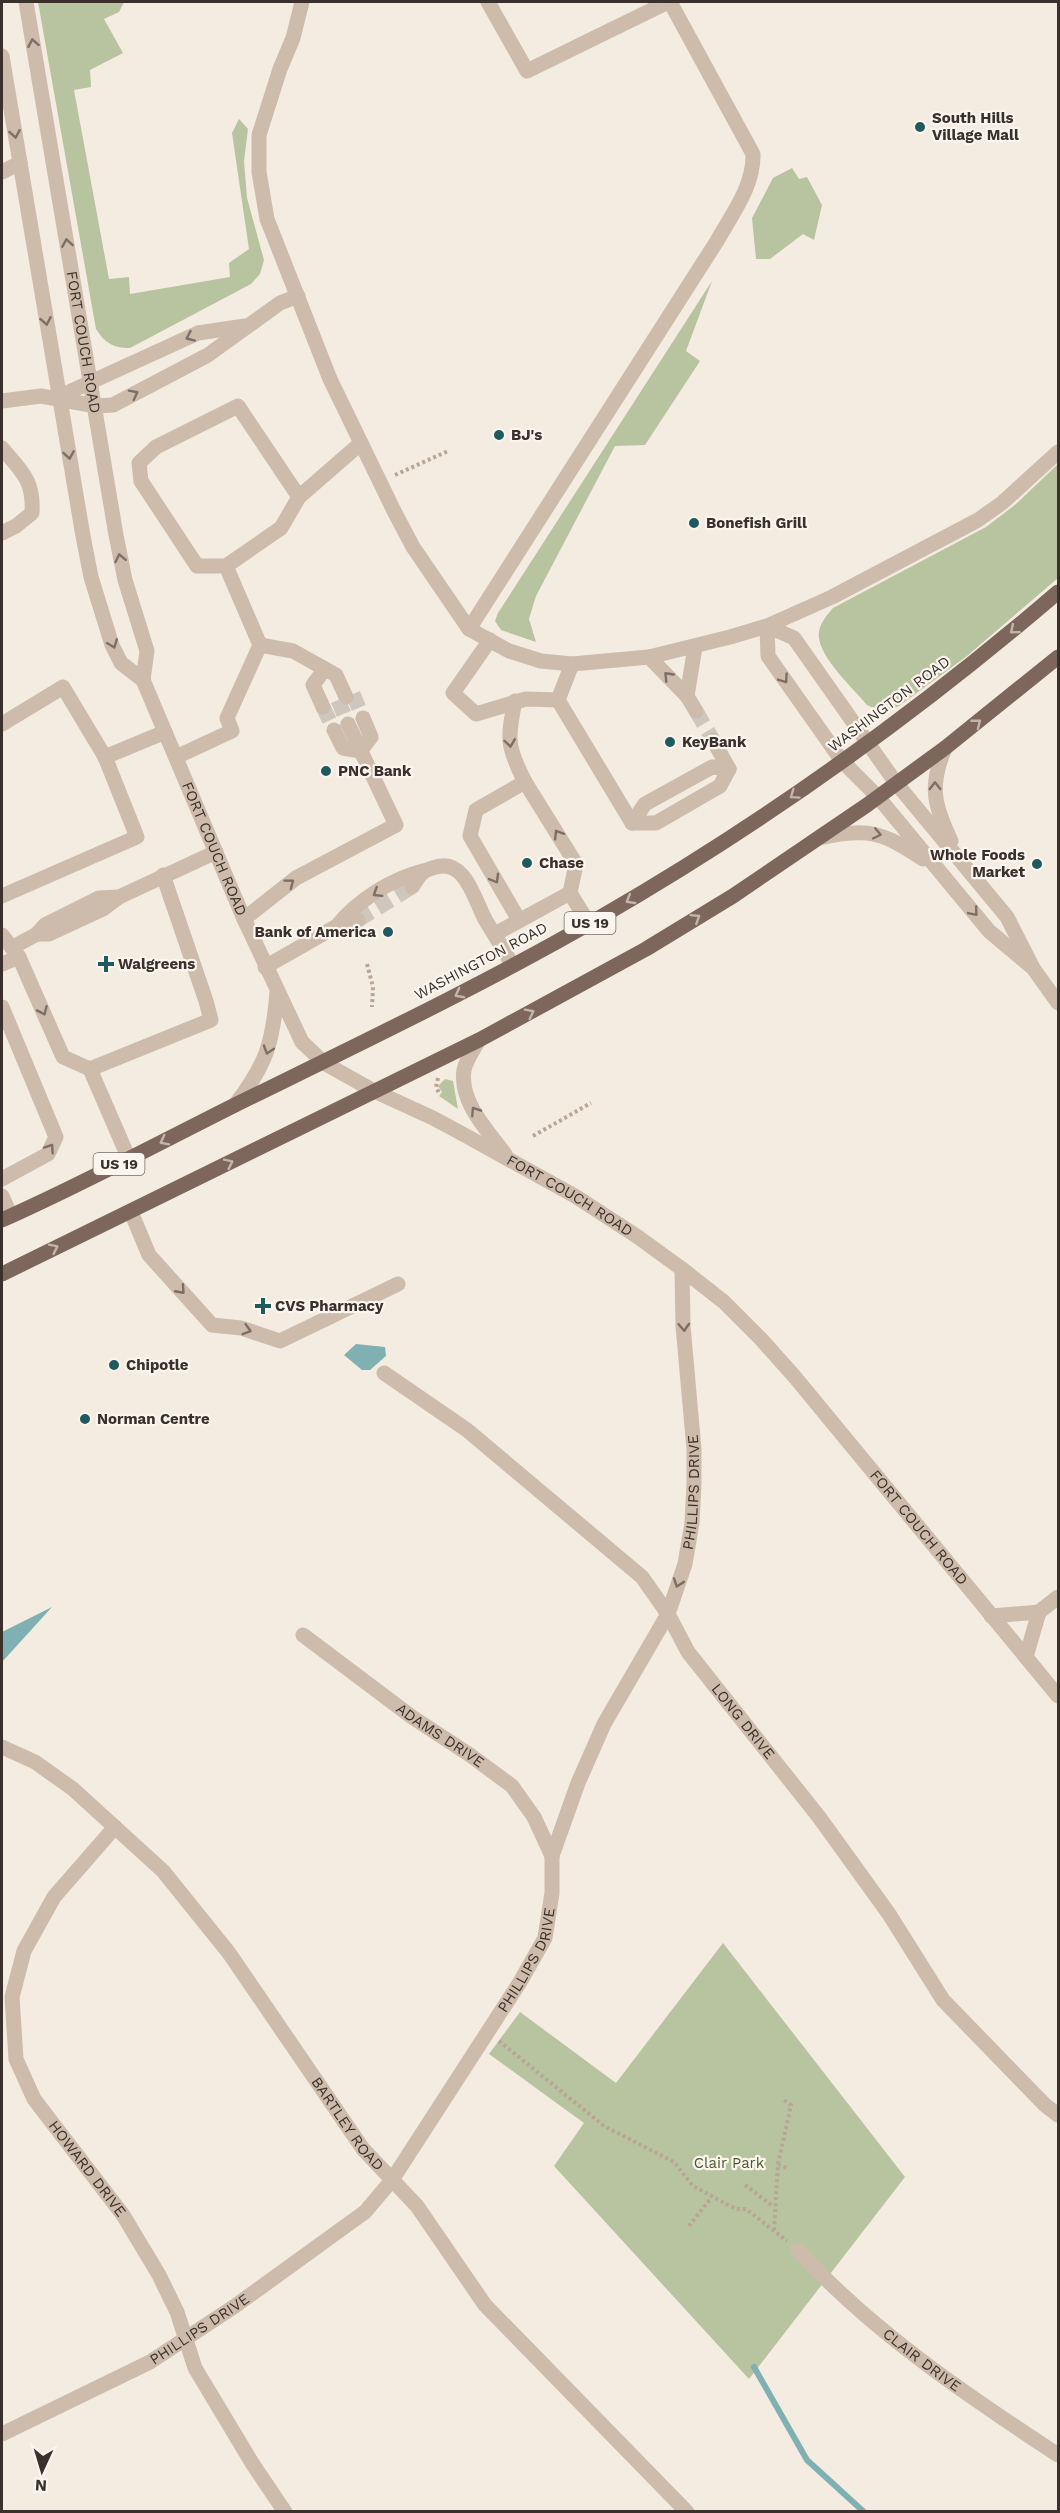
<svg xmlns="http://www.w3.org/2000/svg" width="1060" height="2513" font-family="'Work Sans',sans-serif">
<rect width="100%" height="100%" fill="#f4ebe1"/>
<path fill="#b8c4a0" d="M38,2h86l-5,10 -15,7 19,34 -33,17 1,17 -17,3 35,189 20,-2 1,17 100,-17 -1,-14 20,-14 -17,-116 7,-14 9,10 -4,32 3,37 17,62 -4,14 -9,10 -121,64c-17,0 -25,-5 -34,-19z
M792,168l7,11 8,-2 15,28 -8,35 -11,-6 -33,25h-14l-4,-41 21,-40z
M712,281l-26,70 14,10 -55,84 -30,1 -79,150 -7,23 7,23 -35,-12 -6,-9 3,-8z
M1058,464v114l-91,78 -68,50c-12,6 -19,5 -32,-1 -13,-16 -52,-51 -48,-73 1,-9 8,-17 14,-24l153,-81 30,-23z
M445,1079l8,2 5,28 -19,-13 3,-4 -4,-6z
M723,1943l182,234 -156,202 -195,-213 30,-43 -95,-69 31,-42 96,71z"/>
<path fill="#7fb0b2" d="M356,1344l29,3 1,9 -16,14h-8l-18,-15z
M52,1607l-50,55v-30z"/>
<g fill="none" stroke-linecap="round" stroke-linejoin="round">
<path stroke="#7fb0b2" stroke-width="6" d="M754,2367l53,93 57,52"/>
<path stroke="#cfc6bd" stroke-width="15" stroke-dasharray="15 8" stroke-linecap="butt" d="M353,694l10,24
M338,700l10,24
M323,707l11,23
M696,711l17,29
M358,920l54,-33"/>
<path stroke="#b9a596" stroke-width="4" stroke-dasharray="3 3" stroke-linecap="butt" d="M395,475l53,-24
M367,964l6,23 -1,20
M438,1078l-2,9 3,6
M533,1136l58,-33
M499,2041l105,85 70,36 19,24 43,23h10l41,32
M778,2164l11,5
M745,2185l28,21
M689,2226l22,-28
M774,2230l4,-66 13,-59 -7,-5"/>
<g stroke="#cdbbac" stroke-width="15">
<path id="s1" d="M26,2l90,533 9,45 22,71 -4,29"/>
<path d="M302,2l-9,36 -13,31 -21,66v37l8,47 63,160 64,132 19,36 56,82 40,22 32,10 31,3 77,-7 81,-20 37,-11 65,-29 146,-77 24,-17 56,-51"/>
<path d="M488,2l39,69 141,-69"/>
<path id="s2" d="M2,56l81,480 8,41 21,68 9,18 22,17 101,239 58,123 22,21 50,28 59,27 37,20 105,58 63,41 44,32 42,33 37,37 33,37 264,320"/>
<path d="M2,172l18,-9"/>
<path d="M58,397l140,-64 47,-7"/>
<path d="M2,401l39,-5 55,10 17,-1 95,-50 72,-52 18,-7"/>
<path d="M2,448c20,24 32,32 30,65l-16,13 -14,7"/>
<path d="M299,497l-18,31 -55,38h-29l-56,-85 -2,-18 17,-16 82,-41 61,91 62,-54"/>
<path d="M226,566l34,79"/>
<path d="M469,629l248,-388c15,-27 37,-55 36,-87l-83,-152"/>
<path d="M490,640l-37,53 23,21 50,-15 32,1"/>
<path d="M649,657l38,39 9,15"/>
<path d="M572,664l-14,36 74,123"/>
<path d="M687,696l8,-49"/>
<path d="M515,701c-8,38 -8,46 10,81"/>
<path d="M323,707l-10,-22 11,-15"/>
<path d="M2,724l61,-37 42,70 60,-25"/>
<path d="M334,730l9,18 17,3"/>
<path d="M713,740l16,29"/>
<path d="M945,748c-16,38 -11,57 6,93"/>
<path d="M360,751l11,-14 -8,-19"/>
<path d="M176,757l56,-26 -5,-13 33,-73 33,6 43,24 10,22"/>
<path d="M632,823h24l64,-37 9,-17"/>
<path d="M632,823l13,-19 67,-37 17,2"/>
<path d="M819,838c50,-10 62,-7 104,21"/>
<path d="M412,887c9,-13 9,-16 24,-20 30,-9 39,35 50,54 9,15 18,29 26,44"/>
<path d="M2,896l135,-59 -32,-80"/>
<path d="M244,919l52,-41 100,-53 -48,-101"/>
<path d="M519,920l-49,-84 6,-26 49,-28 51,82 -6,29 19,31"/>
<path d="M337,926c20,-25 54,-47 86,-55"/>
<path d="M37,934h12l54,-25 16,-12 97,-45"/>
<path d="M495,934l75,-41"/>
<path d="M2,935l17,22 44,100 27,12"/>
<path d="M13,947l24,-13 8,-9 54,-27 20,-1"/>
<path d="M2,964l17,-7"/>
<path d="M265,967l72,-41 21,-6"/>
<path d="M1033,968l-44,-37 -111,-134 -36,-36 -74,-105 -1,-30 27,12 102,145 111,134 26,51 25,35"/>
<path d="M2,1007l54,130 -8,17 -46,25"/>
<path d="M479,1040c-6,10 -13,20 -15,30 -5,32 24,61 41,84"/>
<path d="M235,1105c31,-40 38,-62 42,-113"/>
<path d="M129,1159l-39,-90 121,-49 -5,-19 -43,-126"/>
<path d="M2,1196l9,20"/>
<path d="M131,1212l18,43 63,70 29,3 39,13 118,-57"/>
<path id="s3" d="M384,1373l83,57 175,147 26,37 20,38 131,165 70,97 54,86 102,105 13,10"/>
<path d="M991,1616l48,-4 19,-15"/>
<path id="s4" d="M303,1635l109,82 58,38 42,31 22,31 18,39"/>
<path d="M1026,1657l13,-45"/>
<path id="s5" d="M2,1747l33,15 38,27 90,82 66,82 134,196 54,57 68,99 202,207"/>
<path id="s6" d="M115,1827l-61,70 -30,54 -12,46 4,62 18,40 89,116 36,60 18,37 18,56 57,95 33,49"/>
<path id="s7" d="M798,2250c72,80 170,146 260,205"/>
<path id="s8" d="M2,2434l148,-72 85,-56 130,-94 27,-32 128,-198 25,-44 7,-45v-37l26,-73 26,-59 64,-110 17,-50 7,-41 2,-40v-34l-11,-123 -1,-57"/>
</g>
<path stroke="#7d675c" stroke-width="15" d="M2,1220c79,-35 155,-76 233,-115 122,-60 246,-119 364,-187 163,-94 317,-204 459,-326
M2,1274l477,-234 167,-91 87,-53 134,-91 78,-57 113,-91"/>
</g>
<defs><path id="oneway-chevron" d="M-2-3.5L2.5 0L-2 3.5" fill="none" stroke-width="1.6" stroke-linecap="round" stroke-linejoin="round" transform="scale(1.5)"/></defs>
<g stroke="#7d6f65">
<use href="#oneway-chevron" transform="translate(33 43) rotate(-100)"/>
<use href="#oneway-chevron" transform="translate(15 134) rotate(80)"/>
<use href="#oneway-chevron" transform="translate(67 243) rotate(-99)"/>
<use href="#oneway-chevron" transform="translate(46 321) rotate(80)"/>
<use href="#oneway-chevron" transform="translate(190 337) rotate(156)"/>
<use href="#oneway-chevron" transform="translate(134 394) rotate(-27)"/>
<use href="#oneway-chevron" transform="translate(69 455) rotate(81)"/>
<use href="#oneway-chevron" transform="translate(120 558) rotate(-102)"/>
<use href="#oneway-chevron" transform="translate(113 644) rotate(69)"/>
<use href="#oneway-chevron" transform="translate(668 676) rotate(-134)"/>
<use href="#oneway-chevron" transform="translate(784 679) rotate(55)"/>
<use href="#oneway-chevron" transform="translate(510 743) rotate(82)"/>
<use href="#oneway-chevron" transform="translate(935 786) rotate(-90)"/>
<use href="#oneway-chevron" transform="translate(558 834) rotate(-122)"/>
<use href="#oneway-chevron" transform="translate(877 834) rotate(12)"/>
<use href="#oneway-chevron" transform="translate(495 879) rotate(60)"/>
<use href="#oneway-chevron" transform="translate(290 883) rotate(-37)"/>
<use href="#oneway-chevron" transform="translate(377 893) rotate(148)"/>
<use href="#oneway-chevron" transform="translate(974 912) rotate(50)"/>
<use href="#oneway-chevron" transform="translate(43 1011) rotate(66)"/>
<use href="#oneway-chevron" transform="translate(268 1050) rotate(108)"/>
<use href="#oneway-chevron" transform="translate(475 1111) rotate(-123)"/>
<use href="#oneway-chevron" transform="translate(50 1148) rotate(-56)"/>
<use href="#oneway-chevron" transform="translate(181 1290) rotate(48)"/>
<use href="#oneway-chevron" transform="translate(684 1327) rotate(87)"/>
<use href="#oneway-chevron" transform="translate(247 1330) rotate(16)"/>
<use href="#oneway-chevron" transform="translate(678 1583) rotate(109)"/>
</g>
<g stroke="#c2b5ac">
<use href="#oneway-chevron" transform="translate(1014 630) rotate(140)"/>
<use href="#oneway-chevron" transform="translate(977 723) rotate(-38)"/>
<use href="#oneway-chevron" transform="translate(794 795) rotate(145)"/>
<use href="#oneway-chevron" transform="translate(630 900) rotate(149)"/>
<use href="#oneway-chevron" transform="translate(696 918) rotate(-32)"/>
<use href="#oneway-chevron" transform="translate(459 994) rotate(152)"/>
<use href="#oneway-chevron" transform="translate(530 1013) rotate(-27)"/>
<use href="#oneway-chevron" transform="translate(164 1141) rotate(153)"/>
<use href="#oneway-chevron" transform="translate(229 1163) rotate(-26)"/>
<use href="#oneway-chevron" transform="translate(54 1248) rotate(-26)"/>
</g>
<g fill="#1f5a5e" stroke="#fbf5ee" stroke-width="2">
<circle cx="920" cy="127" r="6"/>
<circle cx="499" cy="435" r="6"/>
<circle cx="694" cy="523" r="6"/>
<circle cx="670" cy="742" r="6"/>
<circle cx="326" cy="771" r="6"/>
<circle cx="527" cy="863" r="6"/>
<circle cx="1037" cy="864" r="6"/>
<circle cx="388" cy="932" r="6"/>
<path d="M103 955h6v6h6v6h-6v6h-6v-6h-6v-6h6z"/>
<path d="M260 1297h6v6h6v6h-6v6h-6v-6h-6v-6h6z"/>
<circle cx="114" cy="1365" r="6"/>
<circle cx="85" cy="1419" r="6"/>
</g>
<g text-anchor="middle" stroke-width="4.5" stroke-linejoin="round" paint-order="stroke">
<g fill="#fbf5ee" stroke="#756b66" stroke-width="1.5">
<rect x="564.5" y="912" width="51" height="22" rx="4.5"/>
<rect x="93.5" y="1153" width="51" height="22" rx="4.5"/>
</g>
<g font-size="14" font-weight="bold" fill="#3b302b">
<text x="590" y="928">US 19</text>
<text x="119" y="1169">US 19</text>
</g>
<g font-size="15" font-weight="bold" fill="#3b302b" stroke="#fbf5ee" text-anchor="start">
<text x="932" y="123">South Hills<tspan x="932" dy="17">Village Mall</tspan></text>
<text x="511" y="440">BJ's</text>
<text x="706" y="528">Bonefish Grill</text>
<text x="682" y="747">KeyBank</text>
<text x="338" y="776">PNC Bank</text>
<text x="1025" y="860" text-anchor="end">Whole Foods<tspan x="1025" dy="17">Market</tspan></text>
<text x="539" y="868">Chase</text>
<text x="376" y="937" text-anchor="end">Bank of America</text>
<text x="118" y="969">Walgreens</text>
<text x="275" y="1311">CVS Pharmacy</text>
<text x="126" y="1370">Chipotle</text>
<text x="97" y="1424">Norman Centre</text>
</g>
<g font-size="15" fill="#3b302b" stroke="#fbf5ee">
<text dy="5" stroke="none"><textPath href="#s1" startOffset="345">FORT COUCH ROAD</textPath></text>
<text transform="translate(889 704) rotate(-37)" y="5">WASHINGTON ROAD</text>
<text dy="5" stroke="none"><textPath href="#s2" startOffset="831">FORT COUCH ROAD</textPath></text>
<text transform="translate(481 961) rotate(-28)" y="5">WASHINGTON ROAD</text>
<text dy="5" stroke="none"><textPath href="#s2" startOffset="1353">FORT COUCH ROAD</textPath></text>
<text dy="5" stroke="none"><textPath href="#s8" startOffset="1232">PHILLIPS DRIVE</textPath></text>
<text dy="5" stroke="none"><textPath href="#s2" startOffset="1839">FORT COUCH ROAD</textPath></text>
<text dy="5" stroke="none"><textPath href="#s3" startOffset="506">LONG DRIVE</textPath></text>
<text dy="5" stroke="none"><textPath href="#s4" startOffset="170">ADAMS DRIVE</textPath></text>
<text dy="5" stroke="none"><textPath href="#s8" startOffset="728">PHILLIPS DRIVE</textPath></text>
<text dy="5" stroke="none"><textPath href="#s5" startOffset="518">BARTLEY ROAD</textPath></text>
<text dy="5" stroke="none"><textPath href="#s6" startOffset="396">HOWARD DRIVE</textPath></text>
<text dy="5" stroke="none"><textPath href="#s8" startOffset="224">PHILLIPS DRIVE</textPath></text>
<text dy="5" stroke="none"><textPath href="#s7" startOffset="166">CLAIR DRIVE</textPath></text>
</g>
<g font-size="15" fill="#4a5a2e" stroke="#fbf5ee">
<text x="729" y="2168">Clair Park</text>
</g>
</g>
<rect width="1060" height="2513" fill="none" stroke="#3b302b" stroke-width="6"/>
<g transform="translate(42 2471) rotate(184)" stroke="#fbf5ee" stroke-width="4.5" paint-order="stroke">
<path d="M0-4.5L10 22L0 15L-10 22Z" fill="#3b302b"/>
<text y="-9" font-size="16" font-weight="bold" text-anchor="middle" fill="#3b302b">N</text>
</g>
</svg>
